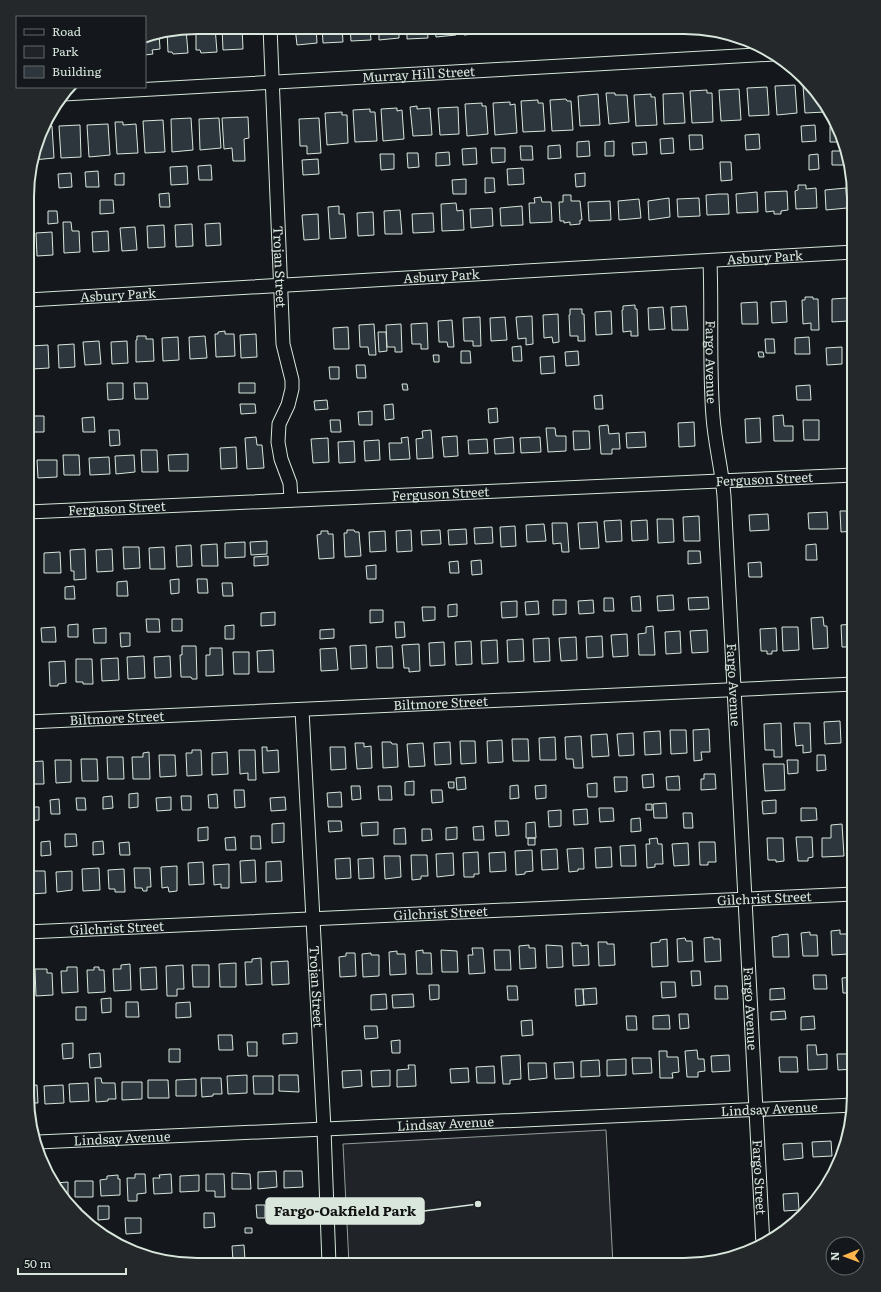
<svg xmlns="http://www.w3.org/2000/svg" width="881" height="1292" font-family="Literata,serif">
<rect width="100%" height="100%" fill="#14181c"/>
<path fill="#202428" stroke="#939e99" d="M606,1130l7,135 -264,-1 -6,-120z"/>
<path fill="#2c363c" stroke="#d8e6dc" d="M196,27h19l2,25 -16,1 -1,-3h-4z
M222,27h20l1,22 -20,1z
M295,27h21l1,16 -20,2z
M322,27h20l1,15 -20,1z
M350,27l20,1 1,12 -20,1z
M379,28h20v10l-20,2z
M407,28h20l1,10 -21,1z
M435,28h21v7l-20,2z
M464,28h20v5l-20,2z
M492,28h20v5l-20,1z
M520,28h20v3l-20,2z
M548,28h21v1l-21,2z
M186,29l2,24 -15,1 -1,-2h-4l-1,-20z
M159,33l1,16 -8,1 1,4 -8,1v-19z
M806,84l19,23v5l-20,1 -2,-28z
M795,85l2,28 -20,2 -2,-29z
M767,87l2,28 -20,1 -2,-28z
M739,89l2,31 -20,1 -2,-31z
M707,90v3h5l1,29 -21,1 -2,-32z
M606,93h9v2h12l2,27 -20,2z
M683,93l2,30 -21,1 -1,-30z
M598,94l2,31 -20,1 -2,-30z
M651,94v3h4l2,28 -21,1 -2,-31z
M566,99l1,2h4l2,29 -21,1 -2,-31z
M538,100v3h5l2,28 -22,1 -2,-31z
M510,102v3l5,-1 2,29 -22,2 -2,-32z
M482,103v3h4l2,28 -21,2 -2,-32z
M417,106v3l13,-1 2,27 -19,1 -3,-29z
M458,107l1,27 -19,1 -2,-27z
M397,108v3l5,-1 2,29 -21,2 -2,-32z
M370,109v3h5l2,29 -22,1 -2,-32z
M342,112v3h5l1,28 -21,2 -2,-32z
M248,117l1,21 -5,1 1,22h-12l-1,-13 -8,1 -2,-31z
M191,118l2,32 -21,2 -1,-33z
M219,118l2,30 -21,2 -1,-31z
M319,118l2,35 -14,1v-8h-7l-1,-27z
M163,120l2,32 -20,1 -2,-32z
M115,122h8v3l13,-1 2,29 -21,1z
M108,124l2,31 -21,2 -2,-32z
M80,125l1,32 -20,1 -2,-32z
M815,125l1,16 -14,1 -1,-16z
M52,126l2,32 -21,2 12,-33z
M830,127h8l3,15h-11z
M759,134l1,15 -14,1 -1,-15z
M689,135h13l1,14 -13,1z
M673,138l1,15 -13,1 -1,-15z
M589,141l1,15 -13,1v-15z
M614,141v15h-9v-14z
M646,142l1,12 -14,1 -1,-12z
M560,145l1,13 -13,1v-13z
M520,146h12l1,14h-12z
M476,148l1,16 -14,1 -1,-16z
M491,148h14v14l-13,1z
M832,151h11l4,14h-15z
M449,152l1,13 -14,1v-13z
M407,153h11l1,14 -11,1z
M380,154h14v15l-13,1z
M818,154l1,15 -10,1v-15z
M318,159l1,15 -16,1 -1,-15z
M720,162h11l1,18 -11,1z
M211,165l1,15h-13l-1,-14z
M187,166l1,18 -17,1 -1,-18z
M523,168l1,16 -16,1 -1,-16z
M98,171l1,16h-13l-1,-15z
M71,173l1,14 -13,1 -1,-14z
M124,173v12h-9v-11z
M585,173v13l-9,1 -1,-13z
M485,178h9l1,14 -10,1z
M466,179v15h-13l-1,-14z
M798,185h8v4l10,-1 1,20 -21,1 -1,-18 3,-1z
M846,188l1,20 -21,2 -1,-20z
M787,191l1,19 -7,1v3h-7v-3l-8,1 -1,-20z
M757,192l1,20 -21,1 -1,-19z
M169,193l1,14h-10l-1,-13z
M719,194h9l1,20 -22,1 -1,-20z
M563,195h8v6h9l2,19h-2v4l-10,1v-3l-6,1v-2h-4l-1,-19h4z
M541,197l1,5h9l1,20 -22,1 -1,-20h6l-1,-5z
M669,198l1,19 -21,3 -1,-19z
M699,198l1,18 -22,1 -1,-18z
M639,199l2,19 -22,2 -1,-19z
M100,200h13l1,13 -14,1z
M610,201l1,19 -22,1 -1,-19z
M456,203l1,8 6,-1 1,20 -22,1 -1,-27z
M339,206v8h5l2,24 -16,1 -2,-32z
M522,206l1,19 -22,1 -1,-18z
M492,208l1,18 -22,2 -1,-19z
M400,210l2,24h-17l-1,-23z
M48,211h9l1,12 -10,1z
M28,212h3l1,14h-4z
M373,212l1,23 -16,1 -1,-23z
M433,213l1,19 -21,1 -1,-19z
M318,214l1,25 -15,1 -2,-25z
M63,222h8l1,9h7l1,21 -16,1z
M220,223l1,22 -15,1 -1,-22z
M192,224l1,22 -17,1 -1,-22z
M164,225l1,22 -17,1 -1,-22z
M135,227l2,23 -15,1 -2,-23z
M108,231l1,20 -16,1 -1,-20z
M52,232l1,23 -16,1 -1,-23z
M805,297h8v2h5l1,31h-8v-7l-8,1 -1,-24h3z
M847,298l1,23 -16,1v-23z
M786,301l1,21 -15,1 -1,-21z
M757,302l1,22h-16l-1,-21z
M635,305v4h2l1,27h-7v-5l-8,1 -1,-22h1v-4z
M686,306l2,24h-16l-1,-23z
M663,307l2,22 -16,1 -1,-22z
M570,309h12v5h2l1,27h-7v-5h-8l-1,-21h1z
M611,311l1,23 -16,1 -1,-23z
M558,314l1,28 -6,1 -1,-6 -8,1 -1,-23z
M532,316l1,28 -7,1v-7l-8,1 -2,-22z
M480,317l1,29h-8v-5h-9l-1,-23z
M505,317l2,23 -16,1 -1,-23z
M452,320l2,27h-6l-1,-5h-8l-1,-21z
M427,323l1,26h-7v-5h-9l-1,-20z
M374,324l2,31h-7l-1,-8h-8l-1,-22z
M401,324l1,28h-7v-5h-8l-1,-22z
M348,327l1,22h-15l-1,-21z
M225,331v3h9l1,22 -19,1 -1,-23h3v-2z
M378,332h8l1,19 -8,1z
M256,334l1,23 -16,1 -1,-23z
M137,336h9v3h7l1,22 -18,1v-22h1z
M205,336l2,22 -17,1 -1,-22z
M178,337l1,23 -16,1 -1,-23z
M809,337l1,17h-15v-16z
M765,339h9l1,14h-9z
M99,341l2,23 -16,1 -2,-23z
M127,341l1,22 -16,1 -1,-22z
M74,344l1,23 -16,1 -1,-23z
M48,345l1,23 -17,1 -1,-23z
M521,346l1,15h-9l-1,-14z
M842,347v17l-15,1 -1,-17z
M461,351h9l1,12h-10z
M578,351l1,14 -13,1 -1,-14z
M758,352h5l1,5h-5z
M433,355h6v7h-5z
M554,356l1,17 -14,1 -1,-17z
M356,365h9l1,13h-9z
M329,367h10v12h-9z
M107,383h16v16l-15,1z
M134,383h13l1,16h-13z
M239,383h16v10h-16z
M402,384h5l1,6h-5z
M810,385l1,15h-14l-1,-14z
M602,395l1,14h-8l-1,-13z
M327,400l1,9 -13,1 -1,-9z
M240,404h15l1,9 -15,1z
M393,404l1,15 -9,1 -1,-15z
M497,408l1,14 -9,1 -1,-14z
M372,411v14h-13l-1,-13z
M783,415l1,11h9v15h-19l-1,-25z
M30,416h14v16h-14z
M94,417l1,15h-12l-1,-14z
M760,418l1,24 -15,1 -1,-24z
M330,420h10l1,12h-10z
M803,420h16v20h-15z
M694,422l1,24 -16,1 -1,-24z
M608,425l1,9 10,-1 1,16h-8v5h-11l-2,-28z
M546,428h9l1,8h10v15l-18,1z
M109,430h10l1,15 -10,1z
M431,430l2,28 -16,1 -1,-20 7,-1 -1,-7z
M573,431h16l1,18 -16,1z
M645,432l1,15 -19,1 -1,-15z
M457,436l1,20 -14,1 -2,-20z
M256,437l1,8h5l2,23 -17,1 -2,-31z
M408,437l2,22 -20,1 -1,-17h13l-1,-5z
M513,437l1,16 -19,1 -1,-15z
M540,437l1,15 -20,1 -1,-15z
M328,438l1,24 -16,1 -2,-24z
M487,439l1,14 -19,1 -1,-14z
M379,440l1,20 -15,1 -1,-20z
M354,441l1,21 -16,1 -1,-21z
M236,447l1,21 -16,1 -1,-21z
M141,450h16l1,22h-16z
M188,454v17h-19l-1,-16z
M63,455h16l1,20h-16z
M134,455l1,17 -19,2 -1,-18z
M109,457l1,17 -20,1 -1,-17z
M37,460h20v17l-19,1z
M840,511h14v20l-13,1z
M827,512l1,17h-19l-1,-16z
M768,514l1,16 -19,1 -1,-16z
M699,516l1,25h-16l-1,-24z
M657,519h16l1,23 -16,1z
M621,520l1,21 -16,1 -2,-21z
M647,520l1,20 -16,1 -1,-20z
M597,522l2,26 -19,1 -2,-26z
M552,523h15l2,29h-7l-1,-9 -8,1z
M544,524l2,17 -19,1 -1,-17z
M515,526l1,20 -15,1 -1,-20z
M492,527l1,16 -18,1 -1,-16z
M466,529l1,15 -18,1 -1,-15z
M347,530h7l1,2h4l2,24 -16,1 -1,-24h3z
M411,530l1,21 -15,1 -1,-21z
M440,530l1,14 -19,1 -1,-14z
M321,531h7v3h5l1,24 -15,1 -2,-24 4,-1z
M385,531l1,20 -16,1 -1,-20z
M267,541v13l-16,1 -1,-13z
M245,542v15l-20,1v-15z
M217,544l1,22h-16l-1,-21z
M816,544l1,16h-11v-15z
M191,545l1,21 -15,1 -1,-21z
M123,547h16l1,21 -16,1z
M164,547l1,22h-15l-1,-21z
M85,549l1,30 -12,1v-9h-3l-1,-21z
M112,549l1,22 -16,1 -1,-22z
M688,551h12l1,12 -13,1z
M60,552l1,21h-17v-20z
M28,553h6v21h-6z
M268,556v9l-14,1v-9z
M481,560l1,14 -10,1 -1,-14z
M458,561l1,12h-9l-1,-11z
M761,562l1,15h-13l-1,-14z
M376,565v14h-9l-1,-13z
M179,579v14l-8,1 -1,-14z
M197,579h10l1,14h-10z
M127,581l1,15h-11v-14z
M222,583h10l1,13h-10z
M74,586l1,13h-10v-12z
M849,593h5v17h-4z
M673,595l1,15 -16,1 -1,-15z
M640,596l1,15h-9l-1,-14z
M708,597l1,12 -20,1 -1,-12z
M604,598h9l1,13h-10z
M553,600h13v14l-13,1z
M593,600l1,13 -15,1 -1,-13z
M517,601v16l-15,1 -1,-16z
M538,601l1,13 -13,1 -1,-13z
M457,604v12l-9,1v-12z
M422,607h13v13l-12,1z
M370,610h13v12l-13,1z
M275,612v13l-14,1v-13z
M823,617l1,9h3l1,22 -15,1 -2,-31z
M146,619h13l1,13h-13z
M172,619h10v12h-10z
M395,622h9l1,15 -9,1z
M78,624v13h-10v-12z
M854,624v23h-12l-1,-22z
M234,625v14h-9v-13z
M653,626l2,29h-16l-1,-21 8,-1v-6z
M55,627l1,15h-14l-1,-14z
M782,627h16l1,23 -16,1z
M106,628v15h-12l-1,-14z
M776,628l1,23h-5v3h-5v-3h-6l-1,-22z
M334,629v9l-14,1v-9z
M707,630l1,22 -16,1 -2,-22z
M680,631l1,22 -15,1 -1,-22z
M120,633h10v13l-9,1z
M627,634l1,22 -15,1 -2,-22z
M602,636l1,21 -16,1 -1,-21z
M576,637l1,23 -16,1 -2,-23z
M549,638l1,23 -16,1 -1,-23z
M523,639l1,22 -16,1 -1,-22z
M497,640l1,23 -16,1 -1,-23z
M471,641l1,23 -16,1 -1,-23z
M444,642l1,23 -15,1 -1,-23z
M419,644l1,27 -11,1v-4h-5l-2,-23z
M366,645l1,23 -16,1 -1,-23z
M182,646h14l1,33h-5l-1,-2h-10l-1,-22h2z
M392,646l1,22h-16l-1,-21z
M210,648h12l1,27 -17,1v-21h4z
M336,648l2,22 -17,1 -1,-22z
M273,650l1,22h-16l-1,-21z
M233,652h16v22h-15z
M144,656l1,22 -17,1 -1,-22z
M170,656l1,21 -16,1 -1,-21z
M118,658l1,22 -17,1 -1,-22z
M76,659h16l1,25h-10v-2h-7z
M65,661l1,22 -8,1v2h-8l-1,-24z
M840,721l1,22 -16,1 -1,-22z
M781,723l1,34h-8v-7h-9l-1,-26z
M794,723h16l1,29 -8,1v-8l-7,1z
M709,729l1,23h-9l1,8 -8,1 -1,-31z
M670,730h16l1,23 -16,1z
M660,731l1,23 -16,1 -1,-23z
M633,733l1,22 -15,1 -2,-22z
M607,734l2,22 -17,1 -1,-22z
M581,736l2,32h-9l-1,-9h-7l-1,-22z
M555,737l1,23h-16l-1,-22z
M512,739h16l1,22h-16z
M502,740l1,22 -15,1 -1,-22z
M460,741h15l1,22 -15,1z
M382,742h9l1,2h5l1,23 -15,1z
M450,742l1,22 -16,1 -1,-22z
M355,743h9v4l7,-1 1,22 -15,1z
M423,743l2,23 -16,1 -2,-23z
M262,747h5v4l11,-1 1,22 -16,1z
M330,747h15l1,22 -15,1z
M192,750h9l1,25 -15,1 -1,-23h6z
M239,750h16l1,30h-8v-7l-8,1z
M149,752l1,27h-17l-1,-22h11v-4z
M227,752l1,22 -16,1v-22z
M159,755h16l1,21 -16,1z
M817,755h8l1,15 -9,1z
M848,756h6v15h-6z
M107,757h16l1,22h-16z
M81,759h16l1,22h-16z
M55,760h16v22l-15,1z
M787,760h11v13l-10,1z
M43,761l1,23h-16v-22z
M763,764h21l1,26 -20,1z
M653,774l1,13 -11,1 -1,-13z
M704,774h11l1,15 -15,1v-11h3z
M679,776l1,14h-13l-1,-13z
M465,777l1,12 -9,1 -1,-12z
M614,777h13v14l-12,1z
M414,781v14h-9v-13z
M448,782h6v6h-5z
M597,783v14h-9l-1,-13z
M518,785l1,13 -9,1v-13z
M546,785v13l-10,1 -1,-13z
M351,786h9l1,13 -9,1z
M378,786h13l1,14h-13z
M234,790h10l1,17 -10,1z
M431,790h11l1,12 -11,1z
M341,792l1,15h-14l-1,-14z
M138,793v14l-9,1v-14z
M217,794l1,14h-9l-1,-13z
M112,796l1,12 -10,1v-12z
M181,796h10v14h-9z
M171,797v13l-14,1 -1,-13z
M285,797l1,13 -15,1 -1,-13z
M76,798h9l1,12h-9z
M59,799l1,15h-9l-1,-14z
M776,800v13l-13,1 -1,-13z
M666,803l1,15h-13l-1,-14z
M646,804h6v6h-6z
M27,807h12v13l-12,1z
M599,808h14l1,13 -14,1z
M801,808h15l1,12 -16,1z
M587,809l1,15 -14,1 -1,-15z
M561,810v16l-12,1 -1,-16z
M683,813h9l1,15h-9z
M640,818l1,13 -10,1v-13z
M328,821h13l1,10 -13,1z
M495,821h13l1,14 -13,1z
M378,822v13l-16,1 -1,-13z
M535,822l1,16h-10v-15z
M284,823v19l-12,1v-19z
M842,824l2,32 -22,1v-19h9v-13z
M483,826l1,14h-10l-1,-13z
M208,827v13l-10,1v-13z
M457,827v12l-11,1v-12z
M405,828l1,16h-12v-15z
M422,829h9l1,11 -10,1z
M65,834h11l1,12 -12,1z
M251,836h9l1,13h-10z
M235,837l1,13h-10l-1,-12z
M796,837h16l1,20 -5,1v3h-10z
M528,838h7v7h-7z
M657,838l1,6h4l1,20h-8v3l-8,1 -1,-24h4l-1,-5z
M767,838h16l1,23 -8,1v-2h-8z
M50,841l1,14 -10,1v-14z
M103,841l1,13 -11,1v-13z
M129,842l1,13h-10l-1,-12z
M699,842h16l1,20h-8v3h-8z
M688,843l1,22 -15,1 -2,-22z
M635,845l1,21h-15l-1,-20z
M611,847l1,20 -16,1 -1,-20z
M583,848l1,21h-6v2l-9,1 -2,-23z
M557,849l1,20 -16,1 -1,-20z
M532,850l1,21 -8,1v2l-9,1 -1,-24z
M478,852l1,22h-5v3h-10l-1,-24z
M505,852l1,19 -16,1 -1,-19z
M453,853l1,22 -17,2 -1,-23z
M411,855h16l1,21h-7v3l-9,1z
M384,856h16l1,21 -16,2z
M350,858l1,20 -15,1 -1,-20z
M373,858l1,20 -15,1 -1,-20z
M255,860l1,22 -15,1 -1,-22z
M281,861l1,20 -16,1v-20z
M203,862l1,22 -15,1 -1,-22z
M229,864v24h-8v-4l-7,1 -1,-20z
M177,866v25l-8,1 -1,-5 -6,1 -1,-21z
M99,868l1,22 -17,1 -1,-22z
M134,868h16l1,19h-4v4h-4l-1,-3h-7z
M124,869l1,23h-10v-3h-6l-1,-19z
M29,871h16l1,22 -16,1z
M72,871v19l-15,2 -1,-20z
M840,930v4h7l1,20 -16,1 -1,-24z
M810,932v3h7l1,21h-15l-2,-23z
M788,934l1,23h-16l-1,-20 7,-1v-1z
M713,937v2h7l1,22 -16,1 -1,-24z
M685,938l1,3h6l1,20 -15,1 -1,-23z
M667,939l1,27 -16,1 -1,-24 9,-1v-2z
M598,942h9v2h7l1,21 -16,1z
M572,943h9v3l7,-1 1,20 -16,1z
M529,945v3h6l1,20 -16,1 -1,-23z
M546,945l16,1 1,21 -16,1z
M472,948h11l2,25 -16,1 -1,-19h5z
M423,950v3h8l1,21h-15l-1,-23z
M441,950l16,1 1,21h-16z
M494,950h16l1,20h-16z
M397,951v3h8l1,20 -16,1 -1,-23z
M346,953h9l1,23 -16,1 -1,-20 7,-1z
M371,953v2h8v21l-16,1 -1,-23z
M261,958l1,26 -16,1 -1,-23h7v-3z
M288,961l1,23 -17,1 -1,-23z
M236,963v24h-16l-1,-23z
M130,964l1,26 -17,1 -1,-22h8v-4z
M183,965l1,24h-7v7h-10l-1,-30z
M192,965h17v22h-16z
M67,967h10l1,25 -16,1 -1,-22h6z
M94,967h5v3h5l1,22 -17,1 -1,-23h7z
M156,967l1,22 -16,1 -1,-22z
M35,969h12v4h5l1,22 -17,1z
M691,971h9l1,14 -9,1z
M813,975h13l1,14h-13z
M854,977v16h-11l-1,-15z
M661,982h14l1,15 -14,1z
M429,985h10v14l-9,1z
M507,986h10l1,14h-10z
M715,986h12l1,13h-13z
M596,988l1,16 -13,1 -1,-16z
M784,988l1,11 -15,1v-11z
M575,989h8l1,16 -8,1z
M386,994l1,15 -16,1v-15z
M413,994l1,13 -21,1 -1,-13z
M111,998v14l-9,1 -1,-14z
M126,1002h12l1,15h-13z
M190,1002l1,15 -15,1v-15z
M76,1007h10v13h-10z
M785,1011l1,8 -15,1v-8z
M679,1014h9l1,14 -9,1z
M669,1015l1,14h-17v-13z
M626,1016h10l1,14h-10z
M814,1016l1,13 -14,1v-13z
M532,1020l1,15 -11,1 -1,-15z
M364,1026h13l1,12 -13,1z
M297,1033v10l-14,1v-10z
M218,1035h14l1,15h-14z
M400,1040v13h-8l-1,-12z
M247,1042h10v14h-9z
M73,1043v15l-10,1 -1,-15z
M807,1045h9l1,10 10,-1v15l-19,1z
M169,1049h11v13h-11z
M697,1050l1,9h6l1,12 -7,1v5h-11l-2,-26z
M659,1051h8v6h11l1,15 -7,1 1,5h-13z
M100,1053l1,14 -11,1 -1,-14z
M837,1054h17v15l-16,1z
M520,1055l1,24 -11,1v4h-7l-2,-28z
M729,1055l1,16 -18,1 -1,-16z
M779,1057h18l1,15h-18z
M632,1058h19l1,15 -19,1z
M626,1059v16l-19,1v-16z
M599,1060l1,16 -19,1v-16z
M573,1062l1,16 -19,1 -1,-16z
M528,1063h18l1,15 -18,2z
M408,1065h7l1,21 -19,1v-17l12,-1z
M494,1066l1,17h-18l-1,-16z
M468,1068l1,14 -18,1 -1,-14z
M361,1070l1,16 -19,2 -1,-17z
M390,1070v16l-18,1 -1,-16z
M247,1075v18l-19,1 -1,-18z
M279,1075h19l1,17 -20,-1z
M253,1076h20v18h-19z
M95,1078h6l1,5h13l1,16h-8v2l-12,1z
M201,1078h20l1,16h-9v2l-11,1z
M196,1079v17h-20v-16z
M148,1080h20l1,18h-21z
M122,1082h20v17l-20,1z
M88,1083l1,18 -19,1 -1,-18z
M37,1085l1,18h-9l-2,-8v-9z
M63,1085l1,18 -19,1 -1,-18z
M831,1141l1,15 -19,1 -1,-15z
M841,1141h6l-5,14z
M802,1143l1,15 -19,2 -1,-16z
M276,1171l1,16 -19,2v-17z
M284,1171h18l1,16 -19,1z
M232,1173l18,1 1,15h-19z
M135,1174h10l1,19 -9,1v7h-9l-1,-23h8z
M171,1174l1,19 -18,1 -1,-16h7l-1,-3z
M206,1174h18l1,23h-10v-6h-9z
M118,1175v4h2v16l-19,1 -1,-16 7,-1v-3z
M199,1175v16l-19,1v-16z
M75,1181h18v16h-18z
M68,1182v15h-2l-11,-14z
M798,1193l1,17 -15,1 -1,-17z
M256,1205h9v13h-8z
M98,1206h11v13l-11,1z
M75,1208h6v7z
M204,1213h10l1,14 -11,1z
M125,1218h16v15l-15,1z
M245,1228h7v5h-7z
M244,1245l1,15 -12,1 -1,-15z
M180,1258h11l1,6h-11z"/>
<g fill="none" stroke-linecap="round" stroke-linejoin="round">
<defs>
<g id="minor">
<path id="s1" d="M270,27l13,317 9,36v9l-4,16 -9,19 -1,18 3,17 9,24 1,17"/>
<path id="s2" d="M64,94l710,-40"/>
<path id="s3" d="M710,261c2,52 -1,104 3,156 2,27 9,53 11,79l39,749"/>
<path id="s4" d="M28,300l826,-48"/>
<path id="s5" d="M28,512l826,-37"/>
<path id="s6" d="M302,710l22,419 5,135"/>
<path id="s7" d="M28,722l826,-38"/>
<path id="s8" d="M27,932l827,-38"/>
<path id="s9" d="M38,1142l816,-37"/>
</g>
</defs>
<use href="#minor" stroke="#d8e6dc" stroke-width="15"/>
<use href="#minor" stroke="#14181c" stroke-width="13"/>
</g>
<g text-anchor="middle" stroke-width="3" stroke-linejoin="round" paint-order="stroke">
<g font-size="13" fill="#d8e6dc" stroke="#14181c">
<text dy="5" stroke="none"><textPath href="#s2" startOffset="355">Murray Hill Street</textPath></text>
<text dy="5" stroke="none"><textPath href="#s4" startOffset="738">Asbury Park</textPath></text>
<text dy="5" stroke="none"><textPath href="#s1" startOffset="240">Trojan Street</textPath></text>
<text dy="5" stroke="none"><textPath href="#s4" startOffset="414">Asbury Park</textPath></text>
<text dy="5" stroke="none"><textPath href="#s4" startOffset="90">Asbury Park</textPath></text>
<text dy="5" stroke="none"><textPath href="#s3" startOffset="101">Fargo Avenue</textPath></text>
<text dy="5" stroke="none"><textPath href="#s5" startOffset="737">Ferguson Street</textPath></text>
<text dy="5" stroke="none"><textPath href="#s5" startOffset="413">Ferguson Street</textPath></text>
<text dy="5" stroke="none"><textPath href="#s5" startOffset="89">Ferguson Street</textPath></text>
<text dy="5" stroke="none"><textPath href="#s3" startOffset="425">Fargo Avenue</textPath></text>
<text dy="5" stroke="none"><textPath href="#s7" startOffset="413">Biltmore Street</textPath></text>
<text dy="5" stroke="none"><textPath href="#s7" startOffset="89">Biltmore Street</textPath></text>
<text dy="5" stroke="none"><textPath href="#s8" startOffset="738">Gilchrist Street</textPath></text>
<text dy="5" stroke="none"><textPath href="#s8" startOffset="414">Gilchrist Street</textPath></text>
<text dy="5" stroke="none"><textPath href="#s8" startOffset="90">Gilchrist Street</textPath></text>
<text dy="5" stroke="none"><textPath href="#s6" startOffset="277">Trojan Street</textPath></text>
<text dy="5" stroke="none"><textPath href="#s3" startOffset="749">Fargo Avenue</textPath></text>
<text dy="5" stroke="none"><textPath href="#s9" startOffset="732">Lindsay Avenue</textPath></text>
<text dy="5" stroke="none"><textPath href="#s9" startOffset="408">Lindsay Avenue</textPath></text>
<text dy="5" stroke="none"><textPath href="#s9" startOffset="84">Lindsay Avenue</textPath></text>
<text dy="5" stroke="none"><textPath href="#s3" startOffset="918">Fargo Street</textPath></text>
</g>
</g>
<path d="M0 0H881V1292H0ZM197 34H684A163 163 0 0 1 847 197V1095A163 163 0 0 1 684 1258H197A163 163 0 0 1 34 1095V197A163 163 0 0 1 197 34Z" fill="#24282b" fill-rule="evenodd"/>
<path fill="none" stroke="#d8e6dc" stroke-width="2" d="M197 34H684A163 163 0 0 1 847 197V1095A163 163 0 0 1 684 1258H197A163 163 0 0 1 34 1095V197A163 163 0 0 1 197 34Z"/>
<path fill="none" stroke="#d8e6dc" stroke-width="1.5" d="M478 1204L424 1211"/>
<circle fill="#d8e6dc" stroke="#14181c" stroke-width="1.5" cx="478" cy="1204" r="4"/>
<rect fill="#d8e6dc" stroke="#d8e6dc" stroke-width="1.5" x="266" y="1198" width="158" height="26" rx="4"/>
<g font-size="14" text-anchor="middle" font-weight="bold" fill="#111">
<text x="345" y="1216">Fargo-Oakfield Park</text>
</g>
<rect x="16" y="16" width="130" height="72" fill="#14181c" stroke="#626a69"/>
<rect x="24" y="29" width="20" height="6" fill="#14181c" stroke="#626a69"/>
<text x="52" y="36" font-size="12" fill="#d8e6dc">Road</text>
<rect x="24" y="46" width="20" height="12" fill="#202428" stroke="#626a69"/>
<text x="52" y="56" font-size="12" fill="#d8e6dc">Park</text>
<rect x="24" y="66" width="20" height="12" fill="#2c363c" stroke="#626a69"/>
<text x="52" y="76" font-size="12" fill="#d8e6dc">Building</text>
<g transform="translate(845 1256) rotate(269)"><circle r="19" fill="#14181c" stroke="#626a69"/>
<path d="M0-3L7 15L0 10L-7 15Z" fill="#ffb74d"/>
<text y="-6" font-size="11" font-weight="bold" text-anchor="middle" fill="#d8e6dc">N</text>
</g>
<path d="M18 1268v6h108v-6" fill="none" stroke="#d8e6dc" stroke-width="2"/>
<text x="24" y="1268" font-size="12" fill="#d8e6dc" stroke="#14181c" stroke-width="3" paint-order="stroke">50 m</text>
</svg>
